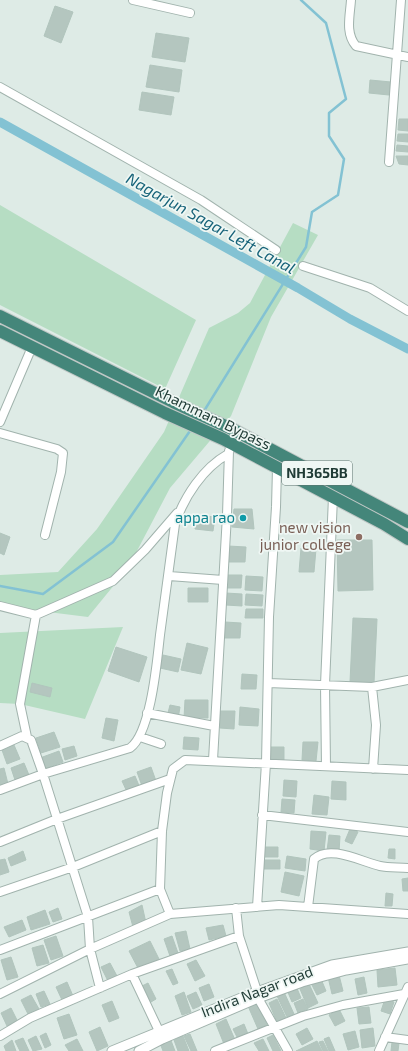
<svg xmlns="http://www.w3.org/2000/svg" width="408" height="1051" font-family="'Exo 2',sans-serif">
<rect width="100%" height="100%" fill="#deebe6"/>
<path fill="#b6ddc3" d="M0,205l196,115 -31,69 -165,-84z
M293,223l25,12 -47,82 -40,99 -61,72 -42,80 -40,49 -88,-11v-31l58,-3 39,-43 67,-97 45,-104 29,-15 12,-10z
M123,627l-38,92 -65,-15 -20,-1v-70z"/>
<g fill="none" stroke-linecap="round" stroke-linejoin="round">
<path stroke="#83c2d3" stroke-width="2.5" d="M204,411l102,-164 6,-35 26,-17 6,-36 -15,-23v-23l17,-14 -20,-76 -25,-23
M0,586l43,8 70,-52 79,-114"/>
<path stroke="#83c2d3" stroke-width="9" d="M0,122l298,166 52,31 58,30"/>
</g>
<path fill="#b4c6bf" stroke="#b1c5bd" d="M55,6l18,6 -12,31 -17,-7z
M156,33l33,5 -4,24 -33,-5z
M150,65l32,5 -3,22 -33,-5z
M370,80l21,2 -2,13 -20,-2z
M142,92l32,5 -3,18 -32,-5z
M399,119h9v12l-10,-1z
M398,134h10v8l-11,-1z
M397,145l11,1v6l-12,-1z
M396,156h12v9l-9,-1z
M234,509h18l2,20 -22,-2z
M196,515l19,2 -2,14 -18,-2z
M0,533l10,4 -6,18 -4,-2z
M337,540h35l1,50 -35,1z
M228,546l18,1 -1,15h-17z
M301,548l15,1 -2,23h-15z
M226,575h16l-1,13h-15z
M246,576l17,1 -1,14 -17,-1z
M188,588h20v14h-20z
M226,593l16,1v12l-16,-1z
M246,594l17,1 -1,11 -17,-1z
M246,609h17v9h-18z
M353,618l24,1 -3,64 -24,-1z
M225,622l16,1 -1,15h-16z
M187,643l21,5 -7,26 -20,-4z
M116,647l31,10 -8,25 -31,-11z
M163,655l18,4 -3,13 -18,-4z
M242,674l15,1 -1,14h-15z
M32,683l20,5 -2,9 -20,-5z
M185,700h23v18h-24z
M170,705l10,2 -2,12 -11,-2z
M240,707l19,2 -1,17 -19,-1z
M220,711h15l-1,18 -14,-1z
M106,718l12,2 -4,21 -12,-3z
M54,732l6,15 -19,6 -5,-15z
M184,737l15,1 -1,12 -15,-1z
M303,742h15l-2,19 -14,-1z
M14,745l6,14 -13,5 -5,-14z
M74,746l3,10 -12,4 -3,-11z
M271,747h13v13l-13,-1z
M59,751l4,11 -19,7 -4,-11z
M24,763l5,12 -14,5 -4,-12z
M151,767l5,14 -14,5 -5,-14z
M4,768l4,16 -8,2v-17z
M135,776l5,12 -12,6 -6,-13z
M284,780l13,1 -1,16 -13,-1z
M332,781l14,1v18l-15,-1z
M314,795l15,2 -2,18 -15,-1z
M282,799l13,1 -1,13 -13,-1z
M350,829l8,3 -6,12 -7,-3z
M311,831l15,1 -2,19 -14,-2z
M329,835l11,1 -1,16 -12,-1z
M264,847h14v10h-14z
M389,849h6v10l-7,-1z
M23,851l3,9 -15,6 -3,-8z
M287,856l19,3 -1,12 -20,-3z
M5,859l4,13 -9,3v-15z
M262,860h18v9h-18z
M285,872l19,4 -5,20 -18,-4z
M408,878v13h-5l-1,-12z
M386,893l7,1 -1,12h-7z
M142,905l4,18 -13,4 -4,-15z
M58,908l4,11 -9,3 -4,-10z
M45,910l5,14 -19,6 -4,-13z
M22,920l4,10 -17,7 -5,-10z
M223,925l3,11 -17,4 -3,-12z
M186,931l4,18 -10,2 -5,-18z
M56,936l7,20 -12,4 -7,-20z
M172,936l6,17 -8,3 -6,-17z
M150,941l9,18 -20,11 -10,-19z
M43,945l6,18 -12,3 -5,-18z
M11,957l7,20 -11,3 -6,-20z
M196,960l9,16 -10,5 -8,-17z
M110,963l7,13 -9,5 -7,-14z
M395,968l2,17 -19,2 -1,-17z
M172,969l6,14 -5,2 -7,-14z
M339,975l4,16 -11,3 -4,-17z
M364,977l3,16 -9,2 -3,-16z
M321,979l5,12 -9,4 -6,-12z
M67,982l6,14 -11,4 -6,-13z
M148,983l8,16 -5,3 -9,-16z
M209,984l5,13 -10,4 -5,-13z
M309,984l9,19 -10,5 -8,-19z
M296,986l5,12 -9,4 -5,-12z
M44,991l6,13 -9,3 -5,-13z
M184,992l7,20 -9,3 -7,-19z
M196,992l6,13 -9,4 -6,-13z
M284,992l10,22 -7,3 -10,-21z
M31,995l8,14 -11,5 -7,-14z
M277,999l9,19 -9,4 -8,-19z
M303,999l5,10 -10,4 -4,-10z
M385,999l9,3 -4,12 -9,-3z
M112,1001l7,17 -10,4 -7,-17z
M257,1002l10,23 -9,4 -10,-23z
M369,1007l2,16 -12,1 -2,-16z
M11,1008l6,12 -10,6 -6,-13z
M339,1009l6,12 -10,5 -6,-11z
M69,1014l8,21 -13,4 -7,-21z
M226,1019l9,21 -11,4 -8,-20z
M244,1024l4,10 -10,5 -5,-10z
M100,1027l8,19 -11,5 -8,-19z
M307,1028l6,11 -11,6 -6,-11z
M373,1028l2,18 -13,2 -2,-18z
M355,1031l4,16 -11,3 -5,-16z
M46,1033l5,12 -6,3 -5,-12z
M190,1034l7,17h-6l-7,-15z
M273,1035l8,16h-8l-6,-13z
M36,1036l6,13 -9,2 -5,-11z
M183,1036l6,15h-11l-4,-11z
M329,1037l6,14h-6l-5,-12z
M23,1038l6,13h-9l-5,-10z
M170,1038l5,13h-12l-3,-8z
M77,1039l6,12h-14l-4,-6z
M263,1039l6,12h-10l-5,-8z
M12,1040l4,11h-10l-2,-5z
M317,1041l5,10h-26z
M323,1041l5,10h-5l-4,-9z
M392,1042l7,1 -1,8h-7z"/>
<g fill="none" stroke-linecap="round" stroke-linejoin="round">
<defs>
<path id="minor" d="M133,0l57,13
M351,0c-1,16 -6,33 5,46l52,11
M0,87l201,113 75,50
M389,162l12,-162
M303,266l67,22 38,23
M0,422l32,-75
M0,433l57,16 6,4 -2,19 -16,63
M169,576l54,4
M0,606l36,9 77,-34 32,-31 32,-37
M268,683l104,4
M147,713l67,13
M27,737l-7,-33 16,-89
M140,737l21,7
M0,746l22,-10 9,4 12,34 45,143 2,32 10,39
M213,760l14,-245 2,-64
M326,766l-1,-81 8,-188
M373,769l3,-44 -4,-38 36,-7
M408,770l-223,-10 -12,9 -6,24 -5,38 -2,58 10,25 109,-9 129,9
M0,790l43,-16 87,-26c21,-15 27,-87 30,-113 5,-37 10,-74 15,-111 9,-27 28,-56 53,-70
M262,815l146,17
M0,842l57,-23 113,-40
M0,892l73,-25 89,-36
M257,907l9,-144 3,-146 7,-110 1,-39
M308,907l6,-48c16,-15 48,3 66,7 9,2 19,1 28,2
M236,908l3,28 18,55
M0,950l160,-61
M132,974l27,57
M0,994l90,-45 80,-35
M258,998l30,53
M0,1036l30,-18 102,-44 107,-38
M385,1037l23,3
M215,1051l88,-35 40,-11 61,-11
M379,1051l29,-64"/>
<path id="tertiary" d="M112,1051l134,-55 86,-31 76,-13
M139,1051l23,-12 96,-41 44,-16 44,-12 62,-11"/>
<path id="trunk" d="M0,316l173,86 59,27 176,93
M0,331l165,82 58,26 161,85 24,15"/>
</defs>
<use href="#minor" stroke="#a1b3ad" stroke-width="10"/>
<use href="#tertiary" stroke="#a1b3ad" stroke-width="11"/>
<use href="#trunk" stroke="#c0c8c6" stroke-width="14"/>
<use href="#minor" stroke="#fff" stroke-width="8"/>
<use href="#tertiary" stroke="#fff" stroke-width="9"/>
<use href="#trunk" stroke="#44867a" stroke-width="12"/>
</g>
<circle fill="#0f9aa8" stroke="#eff7f4" stroke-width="1.5" cx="243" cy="518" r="4"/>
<circle fill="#8d6e63" stroke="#eff7f4" stroke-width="1.5" cx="359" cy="537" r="4"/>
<g text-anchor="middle" stroke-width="3.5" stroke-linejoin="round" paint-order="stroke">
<rect fill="#eff7f4" stroke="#5d736e" stroke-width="1" x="282" y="461" width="70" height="24" rx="3"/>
<g font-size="14" font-weight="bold" fill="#1f3b35">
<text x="317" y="478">NH365BB</text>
</g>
<g font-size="15" fill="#1f3b35" stroke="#eff7f4">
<text transform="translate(213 418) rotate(26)" y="5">Khammam Bypass</text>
<text transform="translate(257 992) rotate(-21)" y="5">Indira Nagar road</text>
</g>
<g font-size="15" fill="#0d838f" stroke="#eff7f4" text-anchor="end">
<text x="235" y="523">appa rao</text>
</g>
<g font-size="15" fill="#785e54" stroke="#eff7f4" text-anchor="end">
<text x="351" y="533">new vision<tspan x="351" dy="17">junior college</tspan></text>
</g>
<g font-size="16" font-style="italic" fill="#176379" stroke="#eff7f4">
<text transform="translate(211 223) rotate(29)" y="6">Nagarjun Sagar Left Canal</text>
</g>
</g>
</svg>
